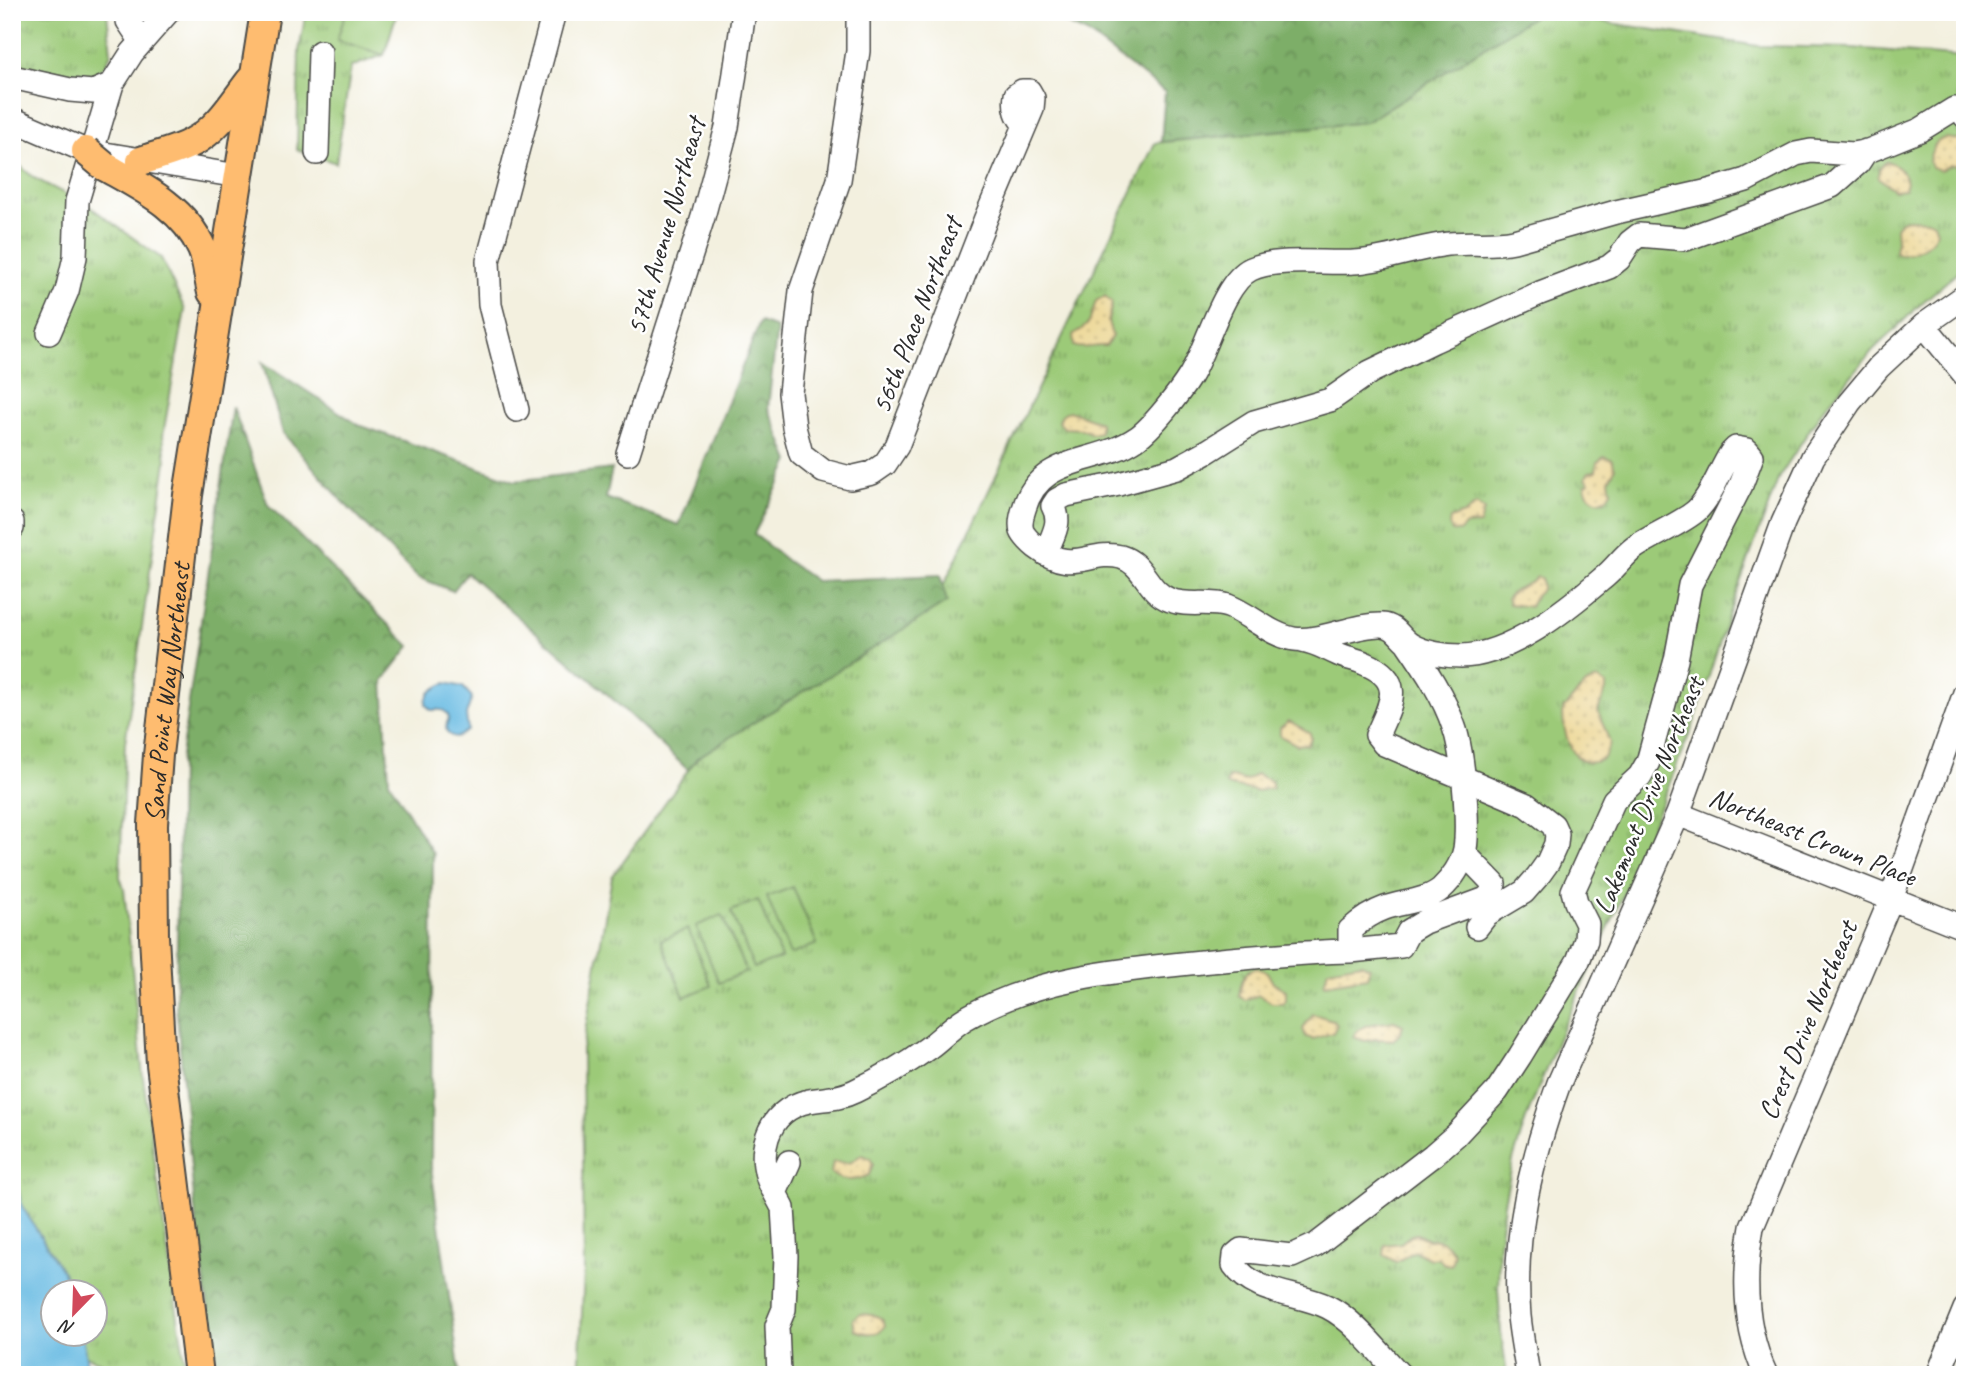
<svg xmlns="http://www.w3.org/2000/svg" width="1977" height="1387" font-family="Caveat,sans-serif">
<defs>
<pattern id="grass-tufts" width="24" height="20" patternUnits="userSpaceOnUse" patternTransform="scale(1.75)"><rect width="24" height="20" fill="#9cca78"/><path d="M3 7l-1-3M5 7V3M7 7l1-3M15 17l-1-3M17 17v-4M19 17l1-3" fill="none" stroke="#7fa463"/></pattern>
<pattern id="forest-crowns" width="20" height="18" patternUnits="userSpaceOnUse" patternTransform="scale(1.75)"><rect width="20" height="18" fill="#7dae68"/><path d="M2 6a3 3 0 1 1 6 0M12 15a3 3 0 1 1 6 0" fill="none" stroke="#678e56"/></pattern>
<pattern id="sand-dots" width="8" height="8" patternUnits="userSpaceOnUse" patternTransform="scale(1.75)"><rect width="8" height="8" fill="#eeda9e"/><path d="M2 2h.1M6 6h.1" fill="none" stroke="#cb8" stroke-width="1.8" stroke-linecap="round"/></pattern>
</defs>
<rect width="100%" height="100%" fill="#fff"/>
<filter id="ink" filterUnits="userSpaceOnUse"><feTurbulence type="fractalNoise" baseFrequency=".0143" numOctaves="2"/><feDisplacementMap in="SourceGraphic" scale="14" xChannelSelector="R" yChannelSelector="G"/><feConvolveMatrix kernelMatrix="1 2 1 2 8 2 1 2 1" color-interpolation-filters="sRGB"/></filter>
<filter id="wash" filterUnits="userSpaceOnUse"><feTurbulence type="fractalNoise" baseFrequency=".00686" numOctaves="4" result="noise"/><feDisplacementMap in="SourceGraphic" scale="28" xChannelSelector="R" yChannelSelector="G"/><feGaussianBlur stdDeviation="1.57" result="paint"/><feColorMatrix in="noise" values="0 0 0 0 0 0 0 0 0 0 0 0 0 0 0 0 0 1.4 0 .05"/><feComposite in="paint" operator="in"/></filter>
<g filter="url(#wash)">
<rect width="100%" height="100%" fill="#f3f0df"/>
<path fill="url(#grass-tufts)" stroke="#647a52" stroke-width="2" d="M12,12h95l4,41 -6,13 -15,11 -20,5 -58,-10z
M306,12h91l-13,43 -33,12 -15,96 -39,-13 2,-99z
M1540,12l218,34 94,2 113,9v209l-41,35 -52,50 -50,60 -43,66 -49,133 -36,113 -67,164 -66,145 -35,87 -13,41 -9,43 -5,43 -1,43 3,44 6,42h-928l5,-104 -2,-221 30,-173 85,-119 240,-159 218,-456 211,-21z
M12,159l22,19 55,28 72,52 24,52 -22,125 3,26 -41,282 -5,134 4,12 19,188 23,164 21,134h-57l-46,-20 -2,-20 12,-1v-42h-19l-53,-86 -10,-40z"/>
<path fill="url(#forest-crowns)" stroke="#546c4a" stroke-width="2" d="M1041,12h499l-174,110 -205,20 4,-50 -78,-59z
M760,322l17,6 -9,80 22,53 -36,73 33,27 29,20 124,-6 7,27 -250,156 -9,12 -84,-79 -137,-118 -14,18 -36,-14 -72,-73 -62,-71 -21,-71 97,63 156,56 97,-12 -6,29 73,27z
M233,407l35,98 142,141 -27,35 6,100 44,73 -2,313 29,208h-242l-22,-153 -20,-217 4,-243z"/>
<path fill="url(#sand-dots)" stroke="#8c8264" stroke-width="2" d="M1946,138l19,3v25l-14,-1 -11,5 -9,-3 -2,-5c2,-11 5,-22 17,-24z
M1886,162c11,0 17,10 21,20l-2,7 -11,1 -16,-13 1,-8z
M1907,219l21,1 6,3 3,8c-5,15 -24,23 -39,23l-3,-3 2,-10 -1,-14 5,-6z
M1105,296l7,7 -4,18 4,15 -6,10h-4c-9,0 -20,4 -28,0l-1,-10 16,-13 7,-22z
M1069,411l31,11v10l-8,2 -10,-5 -18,-1 -5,-6c2,-7 3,-9 10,-11z
M1604,457l8,2 3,10 -6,11 2,11 -5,8c-10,5 -19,-3 -21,-13l4,-3 -3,-6 3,-5 7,-1 1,-9z
M1476,505l8,5 -4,14 -14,1 -7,7 -7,-1 -3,-6 1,-6 14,-5z
M1537,577l4,1 1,10 -6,7 -6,12 -21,-3 -2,-6 7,-8 18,-8z
M1597,679l9,5v6l-8,21 12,32 -6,15c-31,19 -42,-27 -41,-49l23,-25z
M1289,721l21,12 1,5 -3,6 -11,1 -17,-9v-8z
M1256,774l15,7 2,7 -17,3 -30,-6 3,-8c14,0 12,9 27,-3z
M1361,963l9,4 -3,10 -43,7 4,-15z
M1256,968l11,4 6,11 13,7v10l-4,3h-10l-13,-8 -14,5 -6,-4c2,-12 3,-25 17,-28z
M1313,1014l20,6 4,5 -4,8 -20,6 -7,-2 -3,-8z
M1394,1021l9,4 -4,10 -6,5 -18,-1 -10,2 -12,-4c8,-16 25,-12 41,-16z
M861,1155l9,3 3,6 -4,11c-12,6 -28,8 -38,-2l2,-11 17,1z
M1417,1234l11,6c13,-2 18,2 26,14l-3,11 -7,-1 -6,-6 -8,1 -15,-8 -19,11 -12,-7 1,-10 16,-2 10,-8z
M860,1314c11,1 24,0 25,13 -7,9 -21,7 -30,3l-2,-11z"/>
<path fill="#9cca78" stroke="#647a52" stroke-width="2" d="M346,12h51l-13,43 -47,-15z
M793,887l24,57 -27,11 -23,-58z
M758,900l23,58 -27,10 -23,-57z
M722,915l24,57 -27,11 -23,-57z
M688,929l23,57 -27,11 -23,-57z"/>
<path fill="#66bae2" stroke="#487286" stroke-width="2" d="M446,683l17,4 9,10 -6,18 2,15 -10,7c-13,0 -14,-9 -9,-19 -3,-10 -9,-8 -18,-8l-5,-5c-1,-12 10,-18 20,-22z
M12,1166l10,40 53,86h-23v42l30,1 7,40h-77z"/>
</g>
<g filter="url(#ink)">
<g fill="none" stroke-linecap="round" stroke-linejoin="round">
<defs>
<path id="minor" d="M127,12l1,9 14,21
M858,12v39l-19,129 -38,111 -11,102 4,34 7,27 22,17 27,7 22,-5 13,-9 12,-18 89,-228 46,-109 1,-11 -4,-7h-7l-6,4c-2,13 1,21 9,30
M12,77l58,13 23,2 19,-8
M12,119l74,32
M317,153l3,-101
M105,154l133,22
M1924,325l41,50
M49,333l18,-42 8,-34 2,-56 35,-117 20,-31 36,-41
M517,410l-27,-105 -2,-44 66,-249
M628,453l75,-236 24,-90 17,-115
M12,522v6
M1046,554c5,-18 17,-30 7,-48l4,-6 9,-5 53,-11 58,-16 31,-17 46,-29 76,-22 40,-28 64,-31 106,-48 69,-26 10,-8 11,-17 9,-7 47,4 146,-53 26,-23 8,-12
M1302,640c16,3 22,8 36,14 8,4 18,5 26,9 42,17 27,41 13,72l7,9 143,61 26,20 4,9 -1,10 -8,18 -10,14 -14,16 -37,22 -10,13
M1678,814l287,114
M1350,951l51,-5 8,-15 15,-9 62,-23 5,-5 3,-10 -30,-31
M775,1193c-22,-35 -10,-83 34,-92 17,-3 30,-2 46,-10 25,-12 51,-27 73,-43 13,-9 24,-22 38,-30 71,-41 155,-48 235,-56 50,-5 99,-10 149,-11v-21c11,-10 21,-17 35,-22 17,-6 42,-7 56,-19 11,-10 21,-25 24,-40 4,-27 -2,-97 -11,-122 -10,-30 -28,-57 -46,-83
M779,1375l-2,-49 7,-17 2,-53 -3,-48 -8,-15 14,-31
M1400,1375c-20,-21 -46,-55 -72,-68 -31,-15 -73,-12 -94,-42l1,-10 6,-5 51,6 24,-11 117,-90 23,-20 41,-44 23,-35 58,-95 8,-21 1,-16 -11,-22 -3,-11 41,-91 26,-24 8,-14 28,-102 14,-75 51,-100 11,-29 -5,-6 -11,-2 -5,5c-11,17 -19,42 -34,57 -14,13 -45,25 -63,38 -12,9 -20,22 -32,31 -35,30 -93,77 -141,77 -15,0 -37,-3 -50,-11 -11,-6 -14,-19 -29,-20 -27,-1 -64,18 -88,14 -24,-4 -43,-24 -66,-33 -19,-6 -40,1 -58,-6 -23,-8 -25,-36 -49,-43 -32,-8 -48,19 -85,-10 -4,-3 -12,-11 -14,-16 -2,-6 0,-16 2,-22 16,-56 73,-43 113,-71 15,-10 43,-46 53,-62 17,-28 33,-94 61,-107 27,-12 73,-5 103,-7 29,-1 58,-13 87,-17 24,-4 49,1 73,-4l102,-29 93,-21 37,-11 50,-26 15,-3 42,3 15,-3 52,-21 34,-21 7,1 4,6
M1528,1375c-3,-20 -7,-39 -9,-59 -7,-80 13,-158 40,-233l119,-269 105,-291 30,-66 36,-54 30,-36 45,-42 41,-29
M1766,1375c-22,-47 -23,-98 -14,-148l139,-328 74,-206
M1938,1375l27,-66"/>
<g id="major">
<path d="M141,161c17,-6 36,-10 52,-19 25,-13 40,-39 57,-61"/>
<path d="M104,166c37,21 80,41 98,83 6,13 6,29 10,43"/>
<path id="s1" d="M199,1375l-38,-311 -7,-128 -1,-112 5,-69 30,-260 77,-483"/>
</g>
</defs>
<use href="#minor" stroke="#494946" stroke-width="26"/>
<use href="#major" stroke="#494946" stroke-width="32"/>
<use href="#minor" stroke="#fff" stroke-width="23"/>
<use href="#major" stroke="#febc70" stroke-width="28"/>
<defs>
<path id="major-bridge" d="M86,151l18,15"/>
</defs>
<use href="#major-bridge" stroke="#494946" stroke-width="32" stroke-linecap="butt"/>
<use href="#major-bridge" stroke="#febc70" stroke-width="28"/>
</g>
</g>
<g text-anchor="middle" stroke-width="5" stroke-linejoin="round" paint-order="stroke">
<g font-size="28" fill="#2b2b2b" stroke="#fff">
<text transform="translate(665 226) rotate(-74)" y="10">57th Avenue Northeast</text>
<text transform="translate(916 315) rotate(-69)" y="10">56th Place Northeast</text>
<text dy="10" stroke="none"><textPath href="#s1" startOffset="686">Sand Point Way Northeast</textPath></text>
<text transform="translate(1648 795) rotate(-68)" y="10">Lakemont Drive Northeast</text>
<text transform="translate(1813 836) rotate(22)" y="10">Northeast Crown Place</text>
<text transform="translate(1807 1020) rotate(-67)" y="10">Crest Drive Northeast</text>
</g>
</g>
<rect width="1977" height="1387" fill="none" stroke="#fff" stroke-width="42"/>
<g transform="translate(74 1313) rotate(203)"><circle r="33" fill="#ffffff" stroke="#aaaaaa" stroke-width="2"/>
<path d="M0-5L12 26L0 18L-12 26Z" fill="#d1495b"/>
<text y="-10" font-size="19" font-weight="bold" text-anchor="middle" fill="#2b2b2b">N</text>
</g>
</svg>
